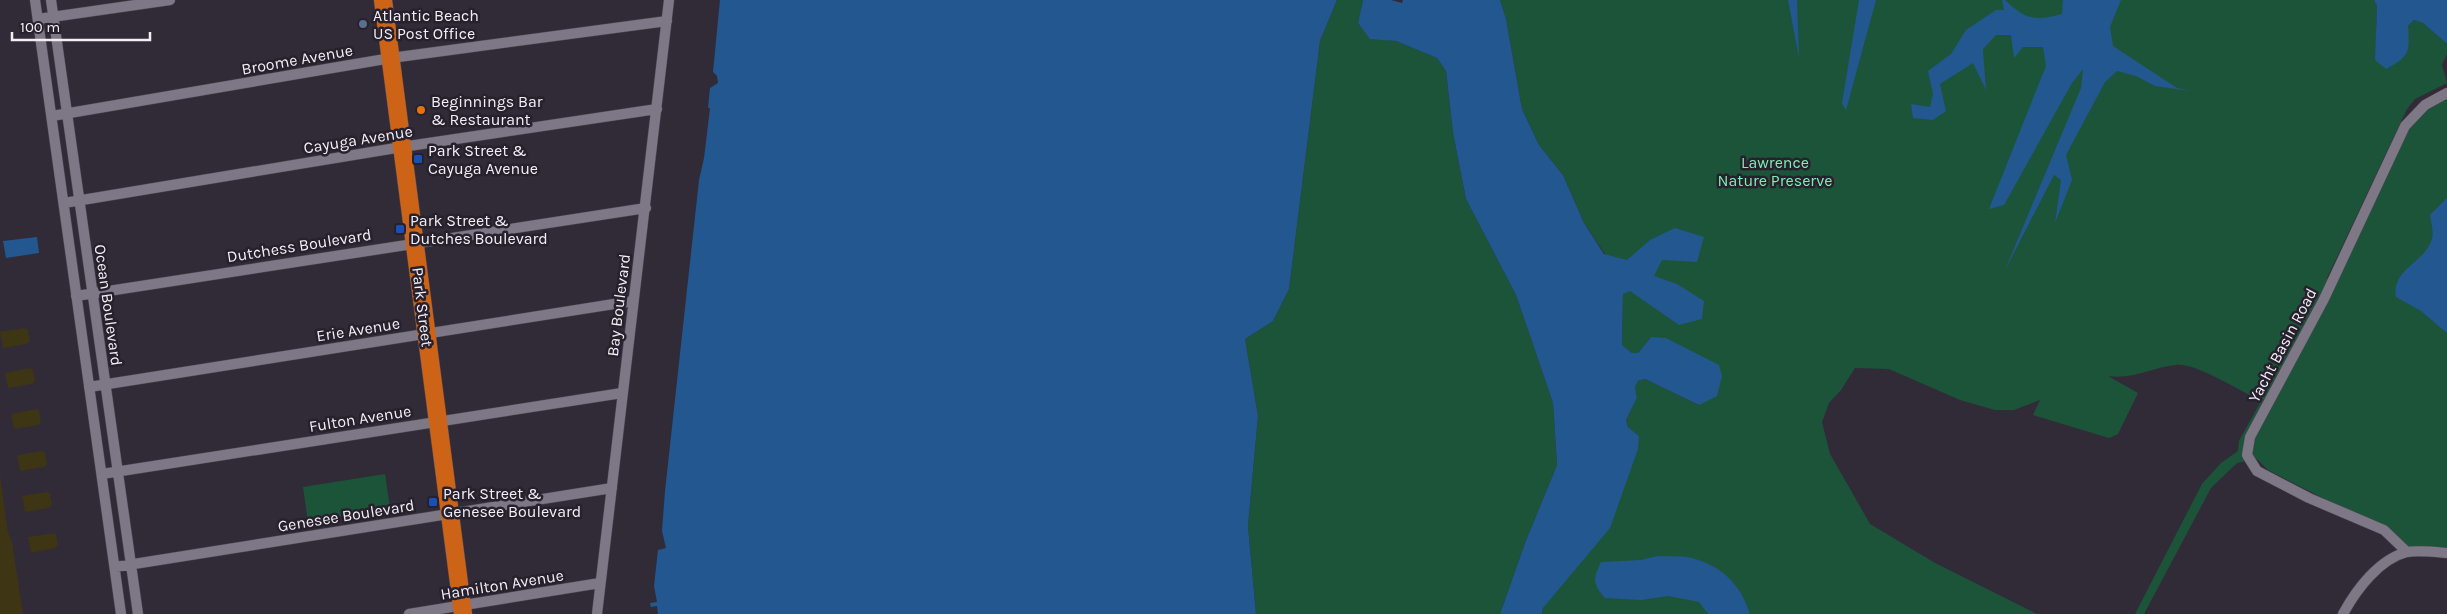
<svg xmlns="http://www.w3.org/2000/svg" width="2447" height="614" font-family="Karla,sans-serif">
<rect width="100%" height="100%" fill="#312b38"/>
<path fill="#1c543a" d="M1337,0h26l-5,23 12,15 26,3 41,17 9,13 7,62 13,66 50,96 37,108 4,62 -32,78 -25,71h-244l-8,-88 10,-110 -13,-77 28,-18 16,-32 31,-248z
M1500,0h874l3,6 -1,37 32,-17 6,-6 9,3 24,21v10l-5,11 5,18 -32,16 -8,10 -80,169 2,2 -22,39 4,3 102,-207 34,-22v458l-40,1 -21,-22 -118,-60 -11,-11 -20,4 -26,25 -67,126h-9l67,-130 19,-21 17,-12 1,-10 22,-40c-19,-9 -66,-39 -85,-36 -23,2 -44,15 -68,11l30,17 -20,41 -9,4 -76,-23 7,-15 -26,10h-19l-35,-10 -71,-31 -34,-1 -14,22 -12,13 -7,19 8,32 40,70 65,39 102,51h-495l1,-6 96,-172 -11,-9 -2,-7 11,-22 -2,-11 3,-6 7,-2 54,26 -48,-68 -13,16h-6l-10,-8 1,-51 -18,-40 -21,-31 -21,-48 -24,-30 -17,-36 -16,-90z
M385,474l5,34 -82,14 -5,-35z"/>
<path fill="#3d3514" d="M25,328l3,2 2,11 -4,3 -23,4 -3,-16z
M30,368l3,2 2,11 -3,3 -24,4 -3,-15z
M36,409l3,2 2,11 -3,3 -24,4 -3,-15z
M42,451l3,2 2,11 -3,3 -24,4 -3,-16z
M0,474l8,59 4,8 11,73h-23z
M47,492l3,2 2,11 -3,3 -24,4 -3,-16z
M53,533l3,1 2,11 -3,3 -24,5 -3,-16z"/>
<path fill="#23578f" d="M720,0h617l-17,41 -31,248 -16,32 -28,18 13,77 -10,110 8,88h-598l-1,-8 -6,1 -1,-4 7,-1 -3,-16 4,-36 8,-2 -4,-17 3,-40 34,-311 5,-22 6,-50h-2l2,-20 8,-5 -1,-7 -4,-4z
M1363,0h28l11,3 1,-3h97l6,19 16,90 17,36 24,30 21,48 20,31 23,6 23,-20 25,-12 29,9 -7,25 -35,-2 -8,16 23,8 27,17 -2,18 -23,6 -49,-34 -7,3 -1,51 10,8h6l13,-16 15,1 53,27 3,11 -5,20 -18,9 -54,-26 -7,2 -3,6 2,11 -11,22 2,7 11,9 -1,13 -28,79 -67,80 -1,6h-42l25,-71 32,-78 -4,-62 -37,-108 -50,-96 -13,-66 -7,-62 -9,-13 -41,-17 -26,-2 -12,-16z
M1788,0h9l2,58z
M1859,0h17l-30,110 -4,-7z
M2002,0h3c21,20 30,21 57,14l1,-14h58l-11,27 3,19 64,42 13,3 -35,-5 -19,-10 -19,-5 -12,11 -39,73 6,25 -17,43 6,-43 -7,-5 -49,95 76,-182 2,-19 -11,14 -68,122 -15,4 57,-143 -3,-19h-20l-9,11 -3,-23h-15l-13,14 3,41 -13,-27 -33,21 6,27 -13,9 -20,-2 -2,-14 19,3 3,-13 -5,-23 23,-17 15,-24 30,-20h8z
M2374,0h73v44l-24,-21 -9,-3 -6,6c2,26 2,30 -22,43l-11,-9 2,-54z
M2447,198v135l-26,-22 -25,-14c-5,-28 29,-34 36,-58 2,-6 -1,-17 -2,-24z
M37,237l2,16 -33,5 -3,-17z
M1657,556c12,1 27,-1 38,3 30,9 46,27 55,55h-42l-9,-12 -31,-6 -27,4 -36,-2c-13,-15 -12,-19 -4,-36l40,-2z"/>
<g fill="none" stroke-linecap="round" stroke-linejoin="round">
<defs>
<path id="street" d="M35,0l86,614
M51,0l87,614
M38,19l132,-19
M52,116l339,-58 276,-37
M64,203l338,-56 255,-38
M76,296l570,-88
M89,387l544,-86
M102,474l520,-81
M2407,552l-23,-22 -75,-32 -52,-27 -10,-16 3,-18 74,-138 81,-173 20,-21 22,-12
M115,567l497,-79
M409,614l191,-31
M597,614l72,-614
M2343,614c13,-24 36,-55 64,-62 11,-2 29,0 40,1"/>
<path id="highway" d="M383,0l80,614"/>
</defs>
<use href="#street" stroke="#4d4853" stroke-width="11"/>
<use href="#highway" stroke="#4d4853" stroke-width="19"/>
<use href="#street" stroke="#7e7786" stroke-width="10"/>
<use href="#highway" stroke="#cc6317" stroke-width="18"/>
</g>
<circle fill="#5c6f8a" stroke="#27212d" stroke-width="2" cx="363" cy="24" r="5"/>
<circle fill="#e8710a" stroke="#27212d" stroke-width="2" cx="421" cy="110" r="5"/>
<g fill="#1a4fb4" stroke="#27212d" stroke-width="2">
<rect x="413" y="154" width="10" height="10" rx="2.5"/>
<rect x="395" y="224" width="10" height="10" rx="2.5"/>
<rect x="428" y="497" width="10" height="10" rx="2.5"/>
</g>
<g text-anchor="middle" stroke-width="5" stroke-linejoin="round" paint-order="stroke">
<g font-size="16" fill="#f2eef6" stroke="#27212d" text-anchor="start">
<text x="373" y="21">Atlantic Beach<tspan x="373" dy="18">US Post Office</tspan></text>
<text x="431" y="107">Beginnings Bar<tspan x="431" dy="18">&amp; Restaurant</tspan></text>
<text x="428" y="156">Park Street &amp;<tspan x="428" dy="18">Cayuga Avenue</tspan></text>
<text x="410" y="226">Park Street &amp;<tspan x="410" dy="18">Dutches Boulevard</tspan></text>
<text x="443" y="499">Park Street &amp;<tspan x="443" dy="18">Genesee Boulevard</tspan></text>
</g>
<g font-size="16" fill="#f2eef6" stroke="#27212d">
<text transform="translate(297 59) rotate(-10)" y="6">Broome Avenue</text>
<text transform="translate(358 139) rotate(-9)" y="6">Cayuga Avenue</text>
<text transform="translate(299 245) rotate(-9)" y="6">Dutchess Boulevard</text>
<text transform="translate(109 305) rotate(82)" y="6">Ocean Boulevard</text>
<text transform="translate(618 305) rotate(-83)" y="6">Bay Boulevard</text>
<text transform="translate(423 307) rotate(83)" y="6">Park Street</text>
<text transform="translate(358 329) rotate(-9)" y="6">Erie Avenue</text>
<text transform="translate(2282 345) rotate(-62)" y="6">Yacht Basin Road</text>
<text transform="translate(360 418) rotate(-9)" y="6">Fulton Avenue</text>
<text transform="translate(346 515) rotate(-9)" y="6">Genesee Boulevard</text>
<text transform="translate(502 584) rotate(-9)" y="6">Hamilton Avenue</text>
</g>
<g font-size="16" fill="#7af0b5" stroke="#27212d">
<text x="1775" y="168">Lawrence<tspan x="1775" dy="18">Nature Preserve</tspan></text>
</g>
</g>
<path d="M12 32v8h138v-8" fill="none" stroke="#f2eef6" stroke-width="2.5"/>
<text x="20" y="32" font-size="15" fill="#f2eef6" stroke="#27212d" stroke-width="4" paint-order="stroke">100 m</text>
</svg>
